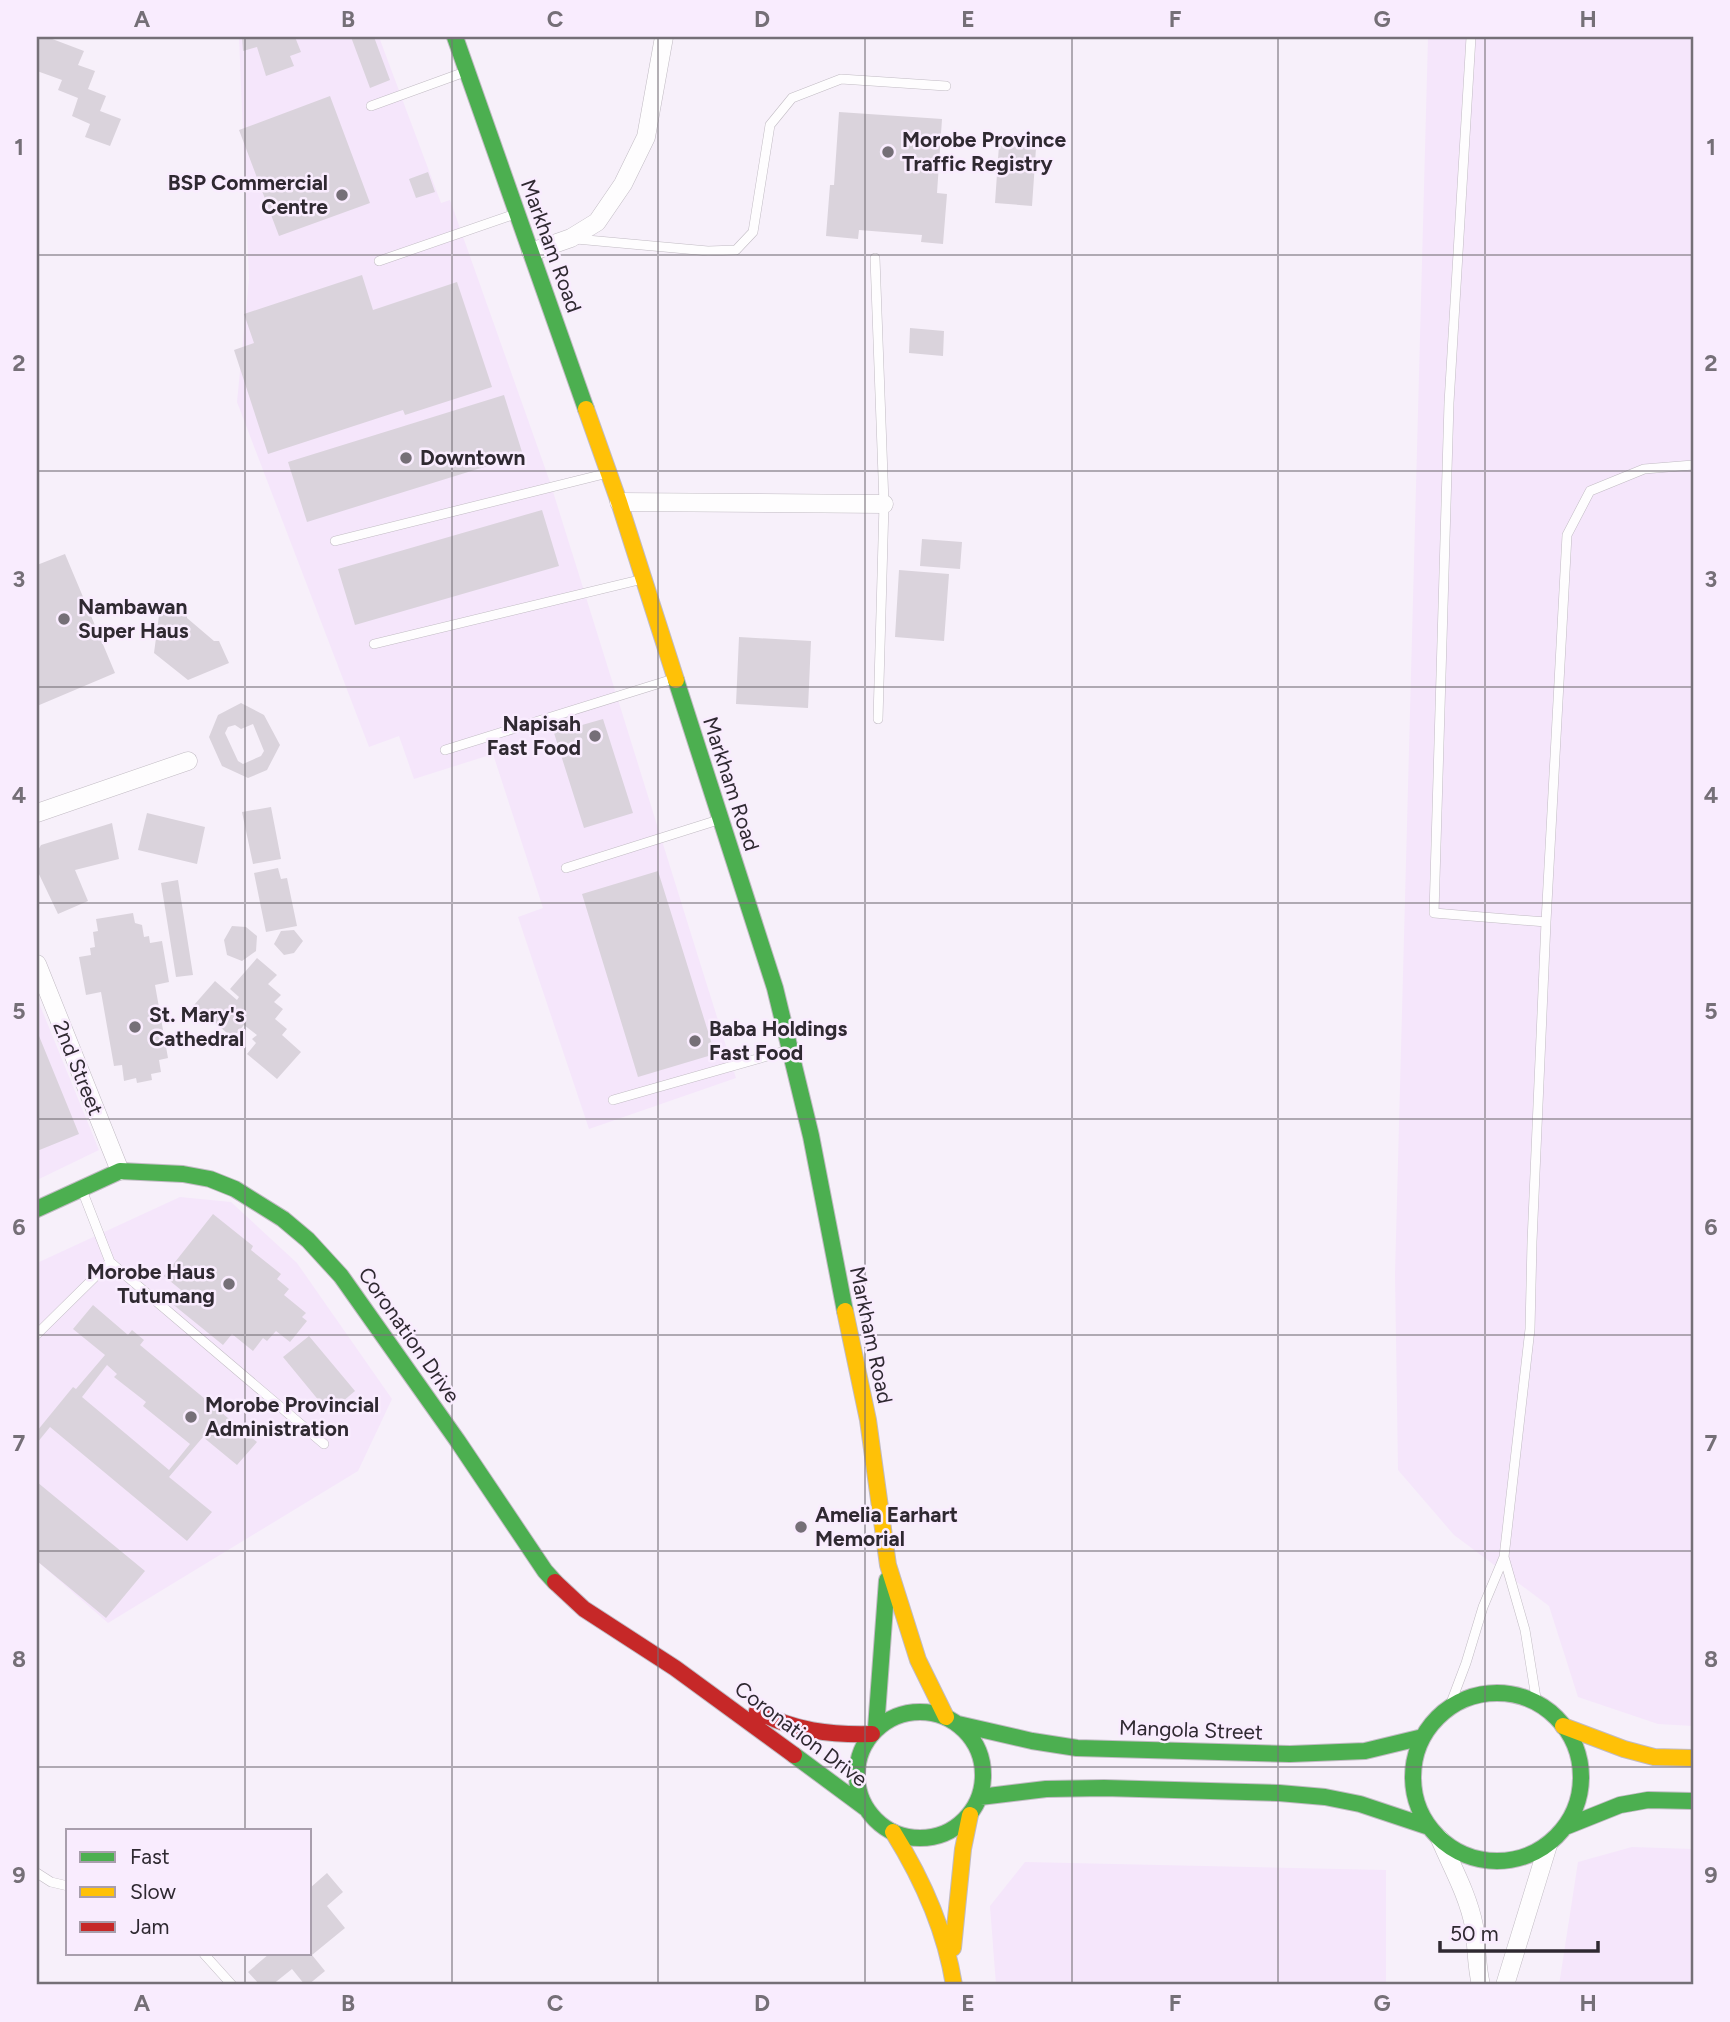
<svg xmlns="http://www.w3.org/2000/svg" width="1730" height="2022" font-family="Figtree,sans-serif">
<rect width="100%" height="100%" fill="#f7f0fa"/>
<path fill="#f5e6fb" d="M239,37h140l62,166 9,-3 100,282 186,596 -147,51 -71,-212 25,-9 -50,-154 -79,25 -15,-43 -30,11 -132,-345 12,-123z
M1428,37h265v1689l-35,-2 -80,-27 -29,-91 -95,-71 -56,-65 -3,-196z
M37,998l62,152 -62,30z
M180,1197l51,5 66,61 95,136 -34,72 -250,152 -71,-62v-298z
M1632,1847l61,2v136h-134l19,-123z
M1025,1862l361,8v115h-390l-6,-79z"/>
<path fill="#dad3dc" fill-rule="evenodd" d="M37,37h10l37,14 -6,14 17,6 -7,18 18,7 -6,15 21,8 -11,27 -25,-9 5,-13 -18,-8 6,-18 -20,-8 4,-10 -25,-9z
M242,37h53l6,15 -11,4 4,10 -28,10 -9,-29 -14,4z
M351,37h23l16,43 -20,8z
M330,96l40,107 -91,33 -40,-106z
M839,112l103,7 -5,74 10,1 -4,50 -22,-2 1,-7 -63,-5 -1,9 -32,-3 4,-51h4z
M999,145l37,3 -4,58 -37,-3z
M428,172l7,20 -19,6 -7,-19z
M362,275l11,35 84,-28 35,105 -87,28 -2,-5 -135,44 -34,-104 20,-7 -10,-29z
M910,328l34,3 -1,25 -34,-3z
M504,395l19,60 -216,67 -19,-60z
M542,510l17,56 -204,59 -17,-56z
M922,539l40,3 -2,27 -40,-3z
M65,554l50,119 -78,33v-141z
M899,570l50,4 -5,67 -49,-4z
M160,608l27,3v7l27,23h5l10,22 -41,17 -34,-27z
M739,637l72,4 -3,67 -72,-4z
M241,703l23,12 16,30 -13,25 -19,8 -26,-12 -13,-29 9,-22zM253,724l11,27 -3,5 -18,8 -5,-3 -13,-28 3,-6 7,-2 6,4z
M603,719l30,94 -49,15 -30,-95z
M271,807l10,52 -28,5 -11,-52z
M147,813l58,14 -8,37 -59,-14z
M112,823l7,36 -44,11 13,31 -30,13 -21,-44v-18l4,-7z
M278,868l3,11 6,-1 10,48 -31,6 -12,-59z
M658,871l57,183 -77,23 -56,-183z
M178,880l15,95 -17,2 -15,-94z
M133,913l2,10 7,2 2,12 5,-1 1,7 12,-2 7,41 -14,3 13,73 -9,2 2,12 -10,2 1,6 -15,3 -1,-5 -12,3 -2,-16 -8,1 -13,-74 -15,3 -7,-38 12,-2 -1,-7 5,-1 -2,-15 5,-1 -2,-12z
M232,926l14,1 11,9 -1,15 -14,10 -15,-6 -3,-15z
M294,930l9,11 -9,12 -10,2 -10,-11 7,-13z
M257,958l20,17 -9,9 13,11 -7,7 9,7 -8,10 12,10 -5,6 19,17 -24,27 -30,-25 9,-11 -4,-4 5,-4 -13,-10 -11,13 -39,-33 21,-24 22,19 2,-3 -9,-8z
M37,1031l42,103 -42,17z
M213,1214l40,32 -2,4 30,24 -4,5 12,10 -5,6 22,18 -4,4 5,4 -17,21 -14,-11 -9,10 -4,-3 -10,13 -21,-17 -9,11 -53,-43 11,-12 -17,-14z
M93,1305l35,30 4,-5 12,10 -4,5 117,97 -20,23 -34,-28 -34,40 43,35 -25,29 -137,-114 -13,16v-12l36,-44 3,2 29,-34 -32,-26zM107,1365l10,9 -3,3 32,25 -3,4 47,38 -21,26 -87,-73z
M309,1336l46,55 -26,22 -46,-56z
M37,1482l108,89 -39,47 -69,-57 2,-13 -2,-2z
M327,1873l16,19 -16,14 18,22 -33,27 13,16 -17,14h-3l-13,-16 -20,16h-12l-12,-13 21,-18h41v-66z"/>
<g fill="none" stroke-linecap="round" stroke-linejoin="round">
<defs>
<path id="lane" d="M1471,37l-22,366 -15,510 112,9
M371,106l91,-33
M576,239l132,12 28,-1 17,-18 17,-107 22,-27 49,-19 105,7
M875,258l9,246 -6,215
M379,261l133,-46
M335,541l269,-67
M374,644l265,-64
M445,750l225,-70
M566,868l149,-47
M613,1100l172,-49
M110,1262l214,182
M37,1334l73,-72 -28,-72
M1504,1557l21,73 12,74
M1449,1708l17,-45 17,-56 21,-50 26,-228 2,-87 14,-320 21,-387 23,-44 54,-22 49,-4
M37,1873l14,9 17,4
M204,1954l28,31"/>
<path id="street" d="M531,252l40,-14 26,-16 26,-38 23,-47 18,-100
M619,502l265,2
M37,813l151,-52
M37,964l83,207
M1440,1839c12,28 28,56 34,87 3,19 2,39 7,59
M1505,1985l43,-140"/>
<path id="fast" d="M455,37l131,372
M676,680l99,308 36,148 34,175
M37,1209l83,-38 63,3 27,5 25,10 48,30 25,21 33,36 116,164 88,131 10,11
M1413 1777a84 84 0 1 1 168 0a84 84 0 1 1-168 0Z
M857 1775a63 63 0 1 1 126 0a63 63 0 1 1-126 0Z
M958,1724l74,17 45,7 213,6 75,-3 58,-14
M876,1728l11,-148
M794,1755l73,54
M980,1797l66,-8 58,-1 175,5 46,4 35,7 69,23
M1565,1827l55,-22 28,-5 45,1"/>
<path id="slow" d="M586,409l33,93 57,178
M845,1311l23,109 20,145 30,95 28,57
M1563,1726l61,23 30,8 39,1
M893,1832c30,48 52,97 61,153
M953,1948l10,-99 7,-34"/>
<path id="jam" d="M555,1582l29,27 91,59 119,87
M757,1711c37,20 73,24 115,23"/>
</defs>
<use href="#lane" stroke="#c1bbc3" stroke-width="10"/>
<use href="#street" stroke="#c1bbc3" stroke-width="19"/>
<use href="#fast" stroke="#c1bbc3" stroke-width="18"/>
<use href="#slow" stroke="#c1bbc3" stroke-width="18"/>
<use href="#jam" stroke="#c1bbc3" stroke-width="18"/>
<use href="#lane" stroke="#fefdfe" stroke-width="9"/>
<use href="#street" stroke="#fefdfe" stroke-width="18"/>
<use href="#fast" stroke="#4caf50" stroke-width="16"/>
<use href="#slow" stroke="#ffc107" stroke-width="16"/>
<use href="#jam" stroke="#c62828" stroke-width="16"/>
</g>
<path fill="none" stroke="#756f77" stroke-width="2" stroke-opacity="0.55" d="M245,37v1794M452,37v1948M658,37v1948M865,37v1948M1072,37v1948M1278,37v1948M1485,37v1948M37,255h1656M37,471h1656M37,687h1656M37,903h1656M37,1119h1656M37,1335h1656M37,1551h1656M37,1767h1656M245,1954v31"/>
<g fill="#756f77" stroke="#f9ecfe" stroke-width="2.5">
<circle cx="888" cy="152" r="7"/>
<circle cx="342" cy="195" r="7"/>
<circle cx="406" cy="458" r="7"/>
<circle cx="64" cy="619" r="7"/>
<circle cx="595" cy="736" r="7"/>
<circle cx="135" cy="1027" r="7"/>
<circle cx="695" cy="1041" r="7"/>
<circle cx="229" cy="1284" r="7"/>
<circle cx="191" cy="1417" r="7"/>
<circle cx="801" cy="1527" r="7"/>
</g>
<g text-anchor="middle" stroke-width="5" stroke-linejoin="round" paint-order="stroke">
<g font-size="21" font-weight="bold" fill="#2f2931" stroke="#f9ecfe" text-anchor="start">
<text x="902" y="147">Morobe Province<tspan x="902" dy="24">Traffic Registry</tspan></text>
<text x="328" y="190" text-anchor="end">BSP Commercial<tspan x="328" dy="24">Centre</tspan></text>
<text x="420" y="465">Downtown</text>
<text x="78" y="614">Nambawan<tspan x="78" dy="24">Super Haus</tspan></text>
<text x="581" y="731" text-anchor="end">Napisah<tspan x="581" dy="24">Fast Food</tspan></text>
<text x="149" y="1022">St. Mary's<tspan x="149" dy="24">Cathedral</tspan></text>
<text x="709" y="1036">Baba Holdings<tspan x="709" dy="24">Fast Food</tspan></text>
<text x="215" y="1279" text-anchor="end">Morobe Haus<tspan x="215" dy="24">Tutumang</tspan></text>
<text x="205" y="1412">Morobe Provincial<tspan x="205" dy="24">Administration</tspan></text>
<text x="815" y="1522">Amelia Earhart<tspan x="815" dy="24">Memorial</tspan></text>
</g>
<g font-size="21" fill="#2f2931" stroke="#f9ecfe">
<text transform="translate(551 246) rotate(70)" y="7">Markham Road</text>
<text transform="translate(731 784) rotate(72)" y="7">Markham Road</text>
<text transform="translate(78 1068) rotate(68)" y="7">2nd Street</text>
<text transform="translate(409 1335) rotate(55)" y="7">Coronation Drive</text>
<text transform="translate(871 1335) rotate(78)" y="7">Markham Road</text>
<text transform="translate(1191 1730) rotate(2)" y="7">Mangola Street</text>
<text transform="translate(801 1734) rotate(37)" y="7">Coronation Drive</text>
</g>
</g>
<rect width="1730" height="2022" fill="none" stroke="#f9ecfe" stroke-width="77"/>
<rect x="66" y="1829" width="245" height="126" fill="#f9ecfe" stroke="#a89eac" stroke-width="2"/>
<rect x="80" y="1852" width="35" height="10" fill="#4caf50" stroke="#a89eac" stroke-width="2"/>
<text x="130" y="1864" font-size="21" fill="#2f2931">Fast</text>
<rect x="80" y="1887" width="35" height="10" fill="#ffc107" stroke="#a89eac" stroke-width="2"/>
<text x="130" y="1899" font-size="21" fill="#2f2931">Slow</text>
<rect x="80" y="1922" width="35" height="10" fill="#c62828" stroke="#a89eac" stroke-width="2"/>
<text x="130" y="1934" font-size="21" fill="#2f2931">Jam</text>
<path d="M1440 1941v10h158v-10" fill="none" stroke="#2f2931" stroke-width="3.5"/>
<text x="1450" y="1941" font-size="21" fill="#2f2931" stroke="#f9ecfe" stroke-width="5" paint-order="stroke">50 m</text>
<rect x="38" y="38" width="1654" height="1945" fill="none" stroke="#756f77" stroke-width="2.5"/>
<g font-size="23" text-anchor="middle" font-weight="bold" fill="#756f77">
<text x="142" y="27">A</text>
<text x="348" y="27">B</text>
<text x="555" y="27">C</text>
<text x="762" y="27">D</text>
<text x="968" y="27">E</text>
<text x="1175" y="27">F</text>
<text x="1382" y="27">G</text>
<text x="1588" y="27">H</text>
<text x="19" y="155">1</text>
<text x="1711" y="155">1</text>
<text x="19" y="371">2</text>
<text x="1711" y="371">2</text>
<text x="19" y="587">3</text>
<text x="1711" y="587">3</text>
<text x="19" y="803">4</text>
<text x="1711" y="803">4</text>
<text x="19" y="1019">5</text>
<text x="1711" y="1019">5</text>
<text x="19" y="1235">6</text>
<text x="1711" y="1235">6</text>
<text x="19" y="1451">7</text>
<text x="1711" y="1451">7</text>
<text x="19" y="1667">8</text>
<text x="1711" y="1667">8</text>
<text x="19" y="1883">9</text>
<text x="1711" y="1883">9</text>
<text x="142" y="2011">A</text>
<text x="348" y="2011">B</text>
<text x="555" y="2011">C</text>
<text x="762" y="2011">D</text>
<text x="968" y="2011">E</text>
<text x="1175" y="2011">F</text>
<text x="1382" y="2011">G</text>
<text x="1588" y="2011">H</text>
</g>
</svg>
